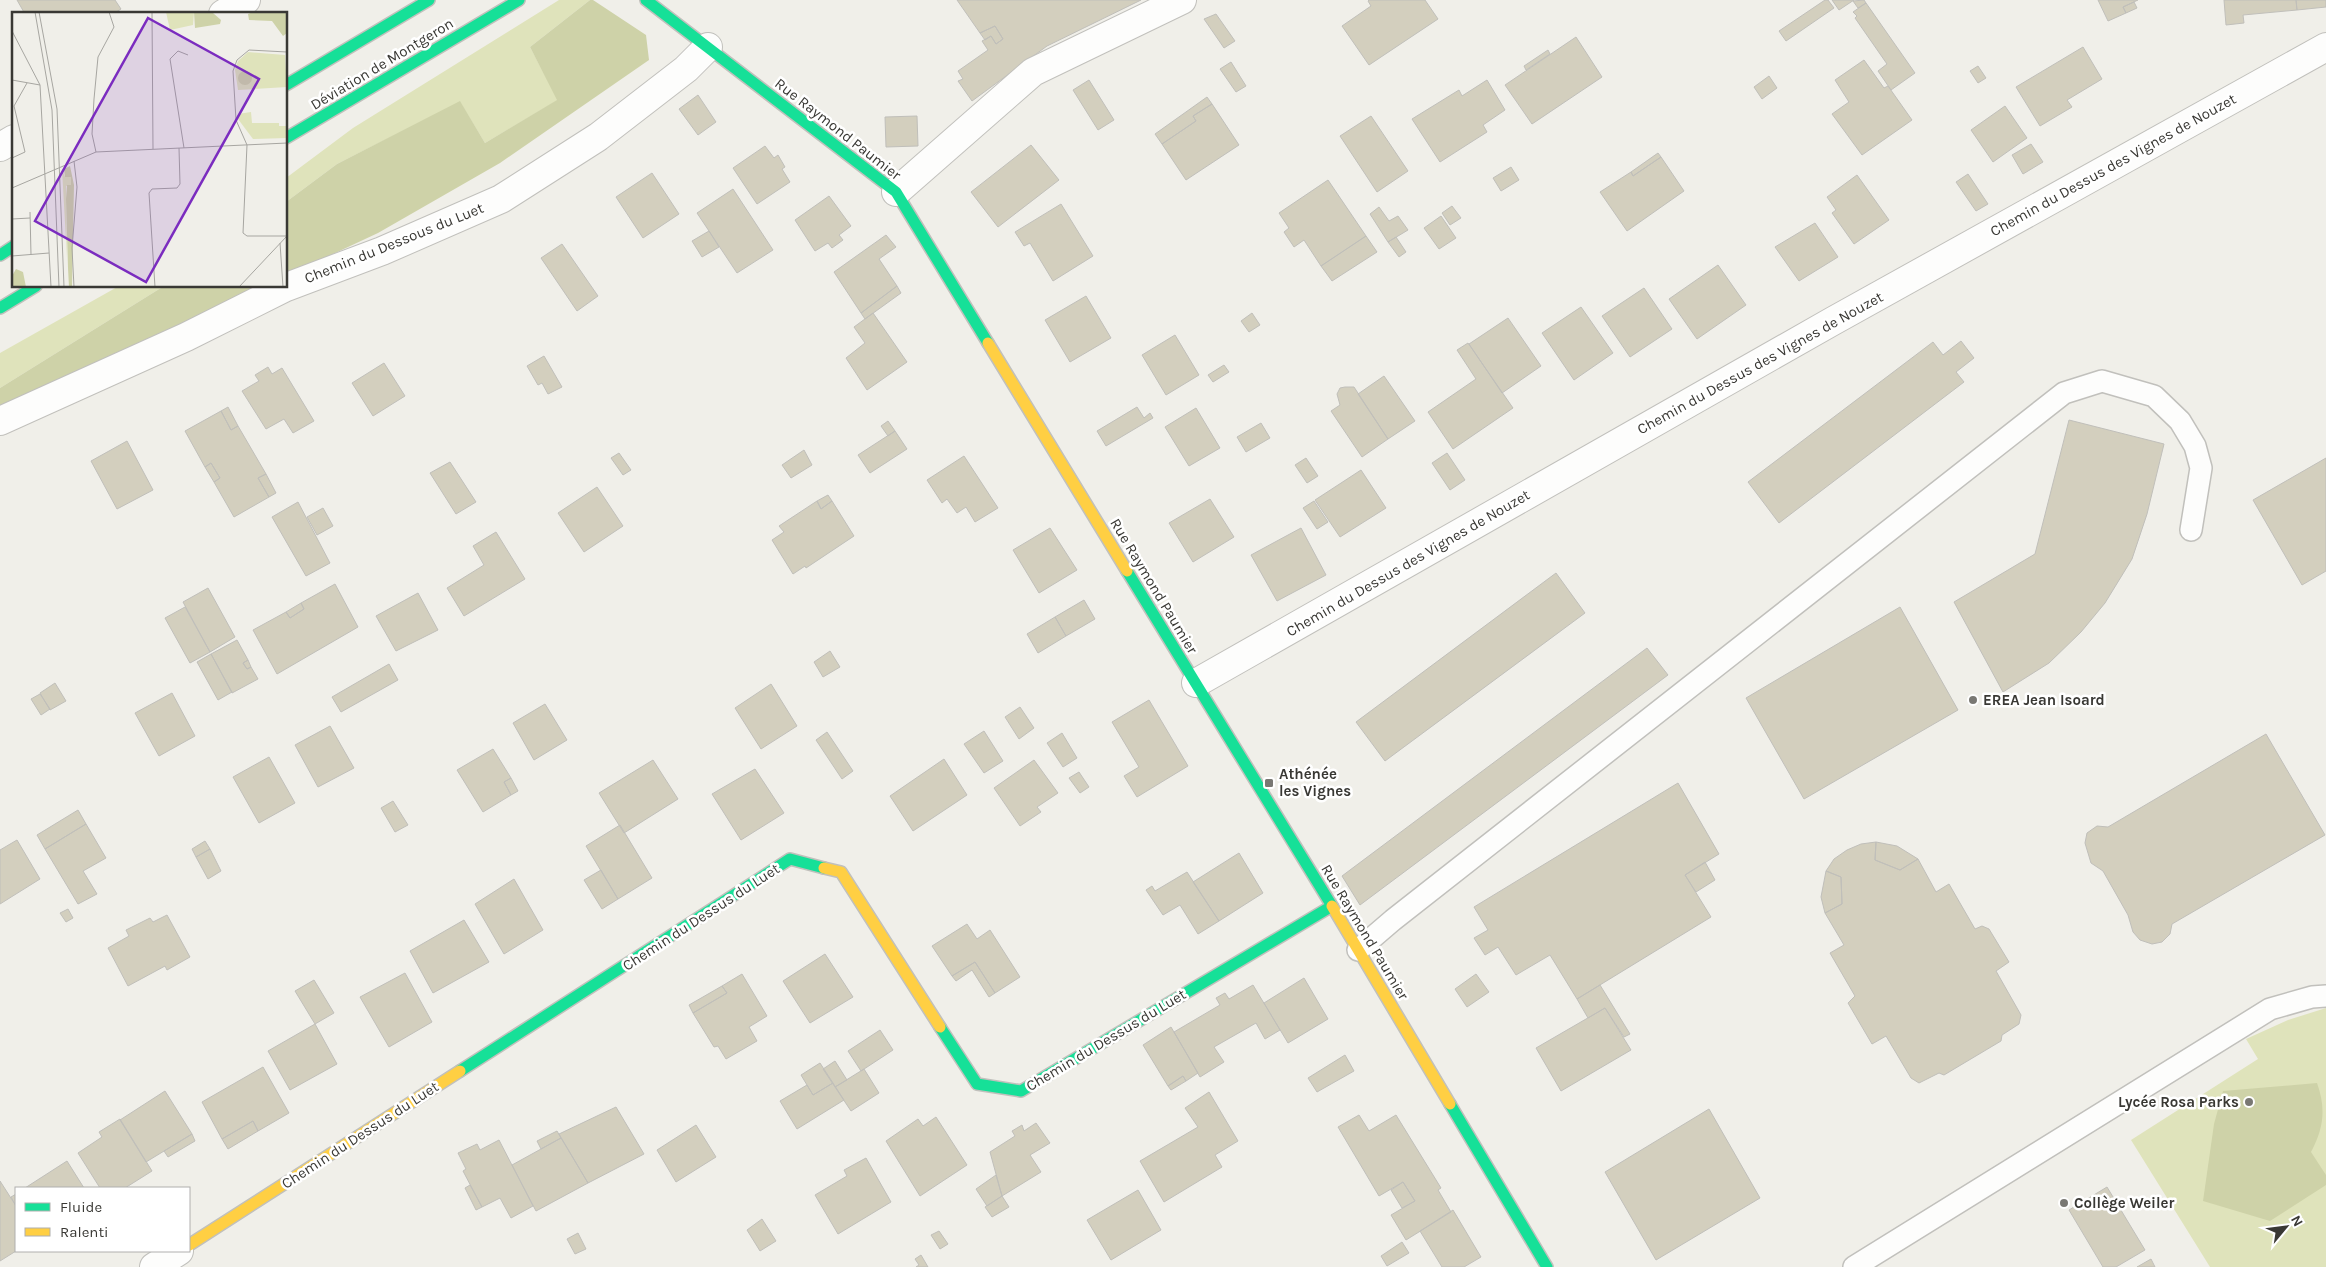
<svg xmlns="http://www.w3.org/2000/svg" width="2326" height="1267" font-family="Karla,sans-serif">
<rect width="100%" height="100%" fill="#f0efe9"/>
<path fill="#dfe3bb" d="M559,0h31l-60,47 28,53 -73,43 -25,-41 -123,62 -51,38v-24l67,-50z
M119,286h45l-164,102v-35z
M2326,1008v259h-116l-79,-127 127,-81 -12,-20 42,-19z"/>
<path fill="#ced2a8" d="M590,0h3l53,35 3,25 -149,103 -122,70 -92,43v-74l51,-38 123,-63 25,42 72,-43 -27,-53z
M164,286h100l-264,123v-21z
M2317,1083c9,25 7,45 -6,69l15,23v10l-56,36 -67,-20 11,-77 9,-33z"/>
<path fill="#d3cfbe" stroke="#c0bfba" d="M17,0h98l6,9 -8,5h-88z
M957,0h184l-94,46 -75,55 -14,-20 5,-2 -5,-8 30,-21 -6,-9 9,-5 5,8 7,-5 -8,-13 -15,7z
M1369,0h56l13,19 -69,46 -27,-39 29,-20 -3,-5z
M1825,0h3l6,8 -48,33 -7,-10z
M1832,0h22l-15,10z
M1864,0l2,3 -8,5 -5,-7z
M2098,0h40l-15,7 3,6 -18,8z
M2224,0h72l1,10 -54,5 1,8 -18,2z
M2296,0h30v7l-29,3z
M2134,2l3,6 -11,5 -3,-6z
M1866,3l49,70 -24,17 -13,-19 9,-7 -32,-46 2,-2 -4,-4z
M1216,14l19,27 -11,7 -20,-29z
M995,26l8,13 -7,5 -5,-8 -6,4 -5,-7z
M1576,37l26,40 -70,47 -27,-39z
M2083,47l19,32 -35,21 5,7 -32,19 -24,-39z
M1548,50l2,4 -24,16 -2,-4z
M1864,60l20,28 4,-2 24,34 -50,35 -30,-41 17,-12 -14,-22z
M1231,62l15,24 -10,6 -16,-23z
M1978,66l8,12 -8,5 -8,-12z
M1769,76l8,12 -15,11 -8,-12z
M1089,80l25,40 -16,10 -25,-40z
M1487,80l18,30 -22,15 4,7 -47,30 -28,-43 47,-29 3,6z
M698,95l18,27 -18,13 -19,-26z
M1207,97l5,7 -19,12 3,5 -34,23 -7,-10z
M1212,104l27,41 -53,35 -24,-36 34,-23 -3,-5z
M2005,106l22,32 -34,24 -22,-32z
M917,116l1,30 -32,1 -1,-30z
M1371,116l37,55 -31,21 -37,-56z
M2031,144l12,18 -20,12 -11,-19z
M1031,145l28,35 -61,47 -27,-35z
M765,146l9,12 4,-3 7,12 -3,2 8,13 -33,22 -24,-36z
M1658,153l3,4 -28,19 -2,-4z
M1661,157l23,34 -57,40 -27,-39 31,-20 2,4z
M1511,167l8,13 -18,11 -8,-13z
M652,173l27,41 -36,24 -27,-41z
M1968,174l20,30 -12,7 -20,-29z
M1857,175l32,45 -35,24 -22,-31 4,-3 -9,-13z
M1328,180l38,56 -45,30 -17,-26 -10,7 -10,-15 5,-4 -10,-15z
M733,189l40,61 -36,23 -40,-60z
M829,196l22,30 -12,9 4,5 -11,8 -4,-5 -13,8 -20,-31z
M1061,204l32,52 -40,25 -23,-38 -6,3 -9,-14z
M1452,206l9,12 -11,7 -8,-12z
M1379,207l10,14 9,-5 10,14 -20,12 -18,-28z
M1441,216l15,22 -17,11 -15,-21z
M1815,223l23,34 -39,24 -24,-34z
M709,231l10,16 -17,10 -10,-16z
M886,235l10,12 -17,12 18,27 -36,27 -27,-41z
M1366,236l11,16 -45,29 -11,-15z
M1396,237l10,15 -7,5 -11,-15z
M562,244l36,52 -21,15 -36,-53z
M1718,265l28,40 -49,34 -28,-40z
M897,286l4,7 -36,26 -4,-6z
M1644,288l28,41 -42,28 -28,-41z
M1086,296l25,42 -41,24 -25,-42z
M1581,307l32,46 -39,27 -32,-47z
M873,313l34,49 -40,28 -21,-32 19,-15 -11,-16z
M1252,313l8,12 -11,7 -8,-11z
M1508,318l33,48 -39,27 -33,-49z
M1175,335l24,40 -33,20 -24,-40z
M1961,341l13,17 -18,14 8,10 -185,141 -31,-41 185,-140 10,13z
M1468,343l45,65 -60,41 -25,-37 48,-33 -19,-29z
M544,356l18,31 -14,7 -6,-11 -4,2 -11,-19z
M384,363l21,33 -32,20 -21,-33z
M1224,365l5,7 -16,10 -5,-7z
M268,367l4,7 10,-6 32,53 -21,12 -9,-14 -18,10 -24,-38 17,-10 -4,-6z
M1384,376l31,45 -27,18 -30,-45z
M1345,387h9l34,52 -26,18 -31,-46 9,-6 -3,-11 3,-6z
M228,407l10,19 -7,4 -10,-19z
M1137,407l7,11 6,-5 3,5 -47,28 -9,-15z
M1196,408l24,40 -31,18 -24,-39z
M221,411l10,19 7,-4 28,48 -8,4 11,19 -35,20 -20,-35 6,-4 -9,-15 -6,4 -20,-36z
M2069,420l95,24 -17,70 -15,45 -27,44 -24,29 -32,31 -46,29 -49,-90 81,-48z
M888,421l7,10 -7,5 -7,-10z
M1261,423l9,15 -24,14 -9,-15z
M895,431l12,18 -37,24 -12,-18z
M127,441l26,49 -36,19 -26,-48z
M804,450l8,15 -21,13 -9,-13z
M619,453l12,17 -8,5 -12,-17z
M1447,453l18,27 -15,10 -18,-27z
M964,456l34,52 -23,14 -9,-15 -9,6 -10,-14 -5,4 -15,-23z
M1306,458l12,18 -11,7 -12,-18z
M2326,458v113l-24,14 -49,-85z
M450,462l26,40 -20,12 -26,-41z
M211,463l9,15 -6,4 -9,-15z
M1361,470l25,38 -46,29 -25,-37z
M266,474l10,19 -7,4 -11,-19z
M597,487l26,39 -39,26 -26,-39z
M828,495l4,6 -11,8 -4,-8z
M1210,499l24,38 -41,25 -24,-39z
M817,501l4,8 11,-8 22,35 -48,32 -1,-2 -12,8 -21,-34 12,-8 -5,-6z
M1314,501l14,21 -11,7 -14,-21z
M298,502l32,61 -24,13 -34,-59z
M323,508l10,18 -16,9 -10,-18z
M1050,528l27,42 -38,23 -26,-43z
M1301,528l25,47 -49,26 -26,-46z
M496,532l29,47 -61,37 -17,-28 37,-23 -11,-19z
M1556,573l29,40 -200,148 -29,-39z
M335,584l23,43 -81,47 -24,-44 33,-18 4,6 14,-9 -3,-6z
M208,588l27,49 -25,15 -27,-50z
M418,593l20,37 -42,21 -20,-35z
M1084,600l11,19 -29,17 -11,-19z
M301,603l3,6 -14,9 -4,-6z
M185,607l25,45 -20,11 -25,-45z
M1900,607l58,103 -154,89 -58,-101z
M1055,617l11,19 -28,17 -11,-19z
M237,640l11,20 -5,3 4,6 4,-2 7,12 -26,14 -21,-39z
M1647,648l21,27 -308,230 -18,-29z
M830,651l10,16 -17,10 -9,-15z
M211,654l21,38 -14,8 -21,-38z
M248,660l3,7 -4,2 -4,-6z
M389,664l9,16 -57,32 -9,-15z
M55,683l11,18 -16,9 -10,-17z
M771,684l26,42 -36,23 -26,-41z
M172,693l23,43 -36,20 -24,-43z
M40,694l10,15 -9,6 -10,-16z
M1149,700l39,66 -51,31 -13,-21 15,-9 -27,-45z
M545,704l22,36 -33,20 -21,-37z
M1020,707l14,21 -15,11 -14,-22z
M330,726l24,42 -36,19 -23,-42z
M984,731l19,30 -19,12 -20,-29z
M827,732l26,39 -11,8 -26,-39z
M1062,733l15,25 -14,9 -16,-24z
M2266,734l59,101 -153,89 -2,10 -8,8 -10,2 -12,-4 -7,-8 -5,-17 -25,-44 -12,-8 -6,-20 2,-10 10,-7 11,1z
M493,749l18,29 -7,4 7,13 -28,17 -26,-42z
M269,757l26,46 -36,20 -26,-46z
M944,759l23,36 -54,36 -23,-35z
M653,760l25,39 -54,34 -25,-40z
M1034,760l24,33 -21,14 4,5 -21,14 -26,-38z
M755,769l29,44 -43,27 -29,-46z
M1079,772l10,15 -9,6 -11,-15z
M511,778l7,13 -7,4 -7,-13z
M1678,783l41,71 -34,21 26,42 -134,82 -27,-44 -34,20 -18,-28 -13,8 -11,-17 14,-8 -14,-23z
M393,801l15,24 -13,7 -14,-24z
M78,810l8,14 -41,25 -8,-14z
M86,824l20,34 -23,13 14,23 -19,10 -33,-55z
M620,825l32,53 -34,21 -32,-53z
M17,840l23,39 -40,25v-54z
M205,841l5,8 -14,8 -4,-8z
M1876,842l-1,18 25,10 18,-11 18,33 13,-8 26,45 7,-3 7,3 20,33 -13,9 25,44 -2,9 -17,11 -1,6 -57,34 -5,-2 -20,10 -8,-5 -25,-42 -14,8 -24,-41 7,-7 -25,-43 14,-8 -19,-32 17,-9 -1,-27 -15,-6 8,-12 13,-9 14,-6z
M1876,842l21,4 21,13 -18,11 -25,-10z
M210,849l11,22 -13,8 -12,-22z
M1239,853l24,40 -44,28 -26,-39z
M1705,862l10,18 -19,12 -11,-17z
M601,870l17,29 -16,10 -18,-29z
M1826,871l15,6 1,27 -17,9 -4,-16z
M1187,872l32,49 -21,13 -18,-29 -17,10 -17,-25 6,-4 3,5z
M514,879l29,51 -39,24 -29,-50z
M68,909l5,9 -7,4 -6,-9z
M167,915l23,42 -23,13 -2,-4 -37,20 -20,-38 21,-12 -3,-6 24,-12 3,4z
M464,920l25,42 -56,31 -23,-42z
M967,924l10,15 13,-9 30,47 -25,16 -20,-31 -23,14 -20,-30z
M825,954l28,43 -43,26 -27,-42z
M975,962l20,31 -6,4 -17,-27 -16,11 -4,-5z
M405,973l27,49 -43,25 -29,-50z
M742,974l25,42 -18,11 8,14 -31,18 -8,-13 -4,1 -21,-34 34,-20 -5,-7z
M1476,974l13,18 -22,15 -12,-18z
M1304,978l24,41 -40,24 -24,-40z
M314,980l20,33 -19,11 -20,-33z
M1253,985l27,45 -15,9 -9,-16 -42,24 10,15 -24,15 -26,-45 46,-27 -4,-7 9,-5 4,6z
M1600,985l30,49 -6,3 -19,-29 -17,10 -11,-19z
M722,986l5,7 -34,20 -4,-8z
M1605,1008l26,42 -70,41 -25,-43z
M315,1024l22,40 -47,26 -22,-39z
M1171,1027l27,46 -12,8 -3,-5 -15,10 -25,-41z
M880,1030l13,20 -32,21 -13,-20z
M1345,1055l9,16 -37,21 -9,-14z
M835,1061l12,19 -12,7 -12,-18z
M820,1063l13,20 -20,12 -12,-20z
M263,1067l26,46 -31,18 -5,-10 -31,18 -20,-37z
M864,1069l15,24 -28,18 -16,-24z
M1183,1076l3,5 -15,9 -3,-4z
M833,1083l11,17 -47,29 -17,-28 27,-16 6,10z
M165,1091l27,43 -46,28 -26,-42z
M1209,1092l29,49 -23,14 7,12 -58,35 -24,-41 58,-34 -13,-19z
M616,1107l28,47 -56,29 -29,-49z
M1709,1109l51,89 -104,62 -51,-88z
M1359,1115l10,16 27,-16 45,73 -3,2 13,22 -45,28 -15,-25 24,-14 -12,-19 -24,14 -41,-69z
M936,1117l31,48 -47,31 -34,-55 32,-22 5,7z
M120,1119l32,52 -27,17h-25l-22,-35 24,-16 -3,-5z
M253,1121l5,10 -30,18 -6,-10z
M1036,1123l14,20 -20,12 11,17 -39,24 -12,-44 25,-16 -3,-5 10,-6 2,6z
M696,1125l20,32 -40,25 -19,-32z
M557,1131l4,7 -20,11 -4,-8z
M192,1134l3,7 -27,16 -4,-6z
M561,1138l27,45 -52,28 -24,-46z
M499,1140l34,66 -22,12 -11,-20 -18,9 -19,-36 3,-2 -8,-16 19,-9 3,6z
M866,1158l25,44 -53,32 -23,-39 32,-19 -3,-6z
M67,1161l17,27h-59z
M996,1175l6,21 -15,10 -11,-17z
M0,1181l16,25v45l-16,10z
M1403,1182l12,19 -13,7 -11,-18z
M470,1185l12,22 -6,3 -11,-22z
M2107,1187l38,63 -29,17h-13l-34,-57z
M1138,1190l23,40 -50,30 -24,-40z
M16,1194v12l-5,-9z
M1002,1196l7,11 -17,10 -7,-10z
M1453,1210l28,47 -17,10h-22l-22,-36z
M762,1219l14,22 -16,10 -13,-21z
M939,1231l9,13 -8,5 -9,-14z
M578,1233l8,16 -11,5 -8,-15z
M1402,1242l7,11 -22,13 -6,-10z
M921,1255l7,12h-12l3,-2 -4,-6z
M2151,1259l4,8h-18z"/>
<g fill="none" stroke-linecap="round" stroke-linejoin="round">
<defs>
<path id="lane" d="M1358,950l35,-30 671,-527 38,-12 52,15 26,25 15,25 6,22 -10,62
M1854,1267l416,-258 42,-12 14,-1"/>
<path id="street" d="M223,14l23,-14
M0,147l14,-8
M896,192l137,-120 149,-72
M0,421l186,-84 98,-49 98,-37 119,-52 97,-62 88,-68 22,-22
M1196,683l637,-362 493,-274
M154,1267l25,-16"/>
<path id="fast" d="M646,0l250,192 92,151
M286,85l143,-85
M286,138l233,-138
M0,255l14,-9
M0,308l36,-22
M1127,571l205,335
M940,1027l37,57 44,7 311,-185
M460,1071l330,-212 34,9
M1450,1104l97,163"/>
<path id="slow" d="M988,343l139,228
M824,868l17,4 99,155
M1332,906l118,198
M189,1245l271,-174"/>
</defs>
<use href="#lane" stroke="#c1c0bc" stroke-width="24"/>
<use href="#street" stroke="#c1c0bc" stroke-width="30"/>
<use href="#fast" stroke="#c1c0bc" stroke-width="14"/>
<use href="#slow" stroke="#c1c0bc" stroke-width="14"/>
<use href="#lane" stroke="#fdfdfc" stroke-width="21"/>
<use href="#street" stroke="#fdfdfc" stroke-width="28"/>
<use href="#fast" stroke="#16e098" stroke-width="11"/>
<use href="#slow" stroke="#ffcf43" stroke-width="11"/>
</g>
<g fill="#797873" stroke="#fff" stroke-width="2">
<circle cx="1973" cy="700" r="5"/>
<rect x="1264" y="778" width="10" height="10" rx="2.5"/>
<circle cx="2249" cy="1102" r="5"/>
<circle cx="2064" cy="1203" r="5"/>
</g>
<g text-anchor="middle" stroke-width="5" stroke-linejoin="round" paint-order="stroke">
<g font-size="15" fill="#393834" stroke="#fff">
<text transform="translate(382 64) rotate(-31)" y="5">Déviation de Montgeron</text>
<text transform="translate(838 129) rotate(38)" y="5">Rue Raymond Paumier</text>
<text transform="translate(2113 165) rotate(-29)" y="5">Chemin du Dessus des Vignes de Nouzet</text>
<text transform="translate(394 243) rotate(-22)" y="5">Chemin du Dessous du Luet</text>
<text transform="translate(1760 363) rotate(-29)" y="5">Chemin du Dessus des Vignes de Nouzet</text>
<text transform="translate(1408 563) rotate(-30)" y="5">Chemin du Dessus des Vignes de Nouzet</text>
<text transform="translate(1154 586) rotate(59)" y="5">Rue Raymond Paumier</text>
<text transform="translate(701 917) rotate(-33)" y="5">Chemin du Dessus du Luet</text>
<text transform="translate(1365 932) rotate(59)" y="5">Rue Raymond Paumier</text>
<text transform="translate(1106 1040) rotate(-31)" y="5">Chemin du Dessus du Luet</text>
<text transform="translate(360 1135) rotate(-33)" y="5">Chemin du Dessus du Luet</text>
</g>
<g font-size="15" font-weight="bold" fill="#393834" stroke="#fff" text-anchor="start">
<text x="1983" y="705">EREA Jean Isoard</text>
<text x="1279" y="779">Athénée<tspan x="1279" dy="17">les Vignes</tspan></text>
<text x="2239" y="1107" text-anchor="end">Lycée Rosa Parks</text>
<text x="2074" y="1208">Collège Weiler</text>
</g>
</g>
<g transform="translate(12 12)">
<rect width="275" height="275" fill="#f0efe9"/>
<path d="M154,0h28l-1,13 -23,5zM236,40l37,3 2,32 -49,3 -3,-20 3,-9zM239,100l1,11h27v3h8v12l-34,1 -15,-20v-5zM50,157l3,8h6v8l-5,1 1,72z" fill="#dfe3bb"/>
<path d="M182,0l19,1 8,7 -1,4 -25,4zM241,0h34v21l-4,3 -11,-15 -23,-1 -1,-6zM226 66a7 7 0 1 1 14 0a7 7 0 1 1-14 0ZM58,154l4,19 -2,102h-3l-1,-19 -2,-69 1,-14h4v-8h-6l-1,-8zM4,257l7,3 3,15h-14v-11z" fill="#ced2a8"/>
<path fill="none" stroke="#a7a6a1" stroke-width="1" d="M23,0l17,98 7,177M27,0l18,97 7,178M140,0l1,137M0,19l28,54 11,202M275,40l-38,-2 -12,10 -4,11 3,49 11,25 -4,88 4,3h40M0,68l28,5M172,136l-14,-89 8,-8 10,4M84,140l-4,-18 2,-35 4,-42 16,-30 -5,-15M0,146l13,-6 -11,-46 13,-23M0,176l84,-36 191,-9M18,200l1,43M0,207l18,-1M268,231l3,44M0,244l37,-3M62,275l-2,-39 5,-61 -3,-26M143,275l-6,-94 3,-4 25,-1 3,-4 -1,-36M227,275l48,-51"/>
<path fill="#7b2cbf" fill-opacity="0.15" stroke="#7b2cbf" stroke-width="2.5" d="M136,6l111,61 -113,203 -111,-61z"/>
<rect width="275" height="275" fill="none" stroke="#393834" stroke-width="2.5"/>
</g>
<rect x="15" y="1187" width="175" height="65" fill="#ffffff" stroke="#b0afae"/>
<rect x="25" y="1203" width="25" height="8" fill="#16e098" stroke="#b0afae"/>
<text x="60" y="1212" font-size="15" fill="#393834">Fluide</text>
<rect x="25" y="1228" width="25" height="8" fill="#ffcf43" stroke="#b0afae"/>
<text x="60" y="1237" font-size="15" fill="#393834">Ralenti</text>
<g transform="translate(2286 1227) rotate(61)" stroke="#ffffff" stroke-width="4" paint-order="stroke">
<path d="M0-4L9 19L0 12L-9 19Z" fill="#393834"/>
<text y="-8" font-size="14" font-weight="bold" text-anchor="middle" fill="#393834">N</text>
</g>
</svg>
